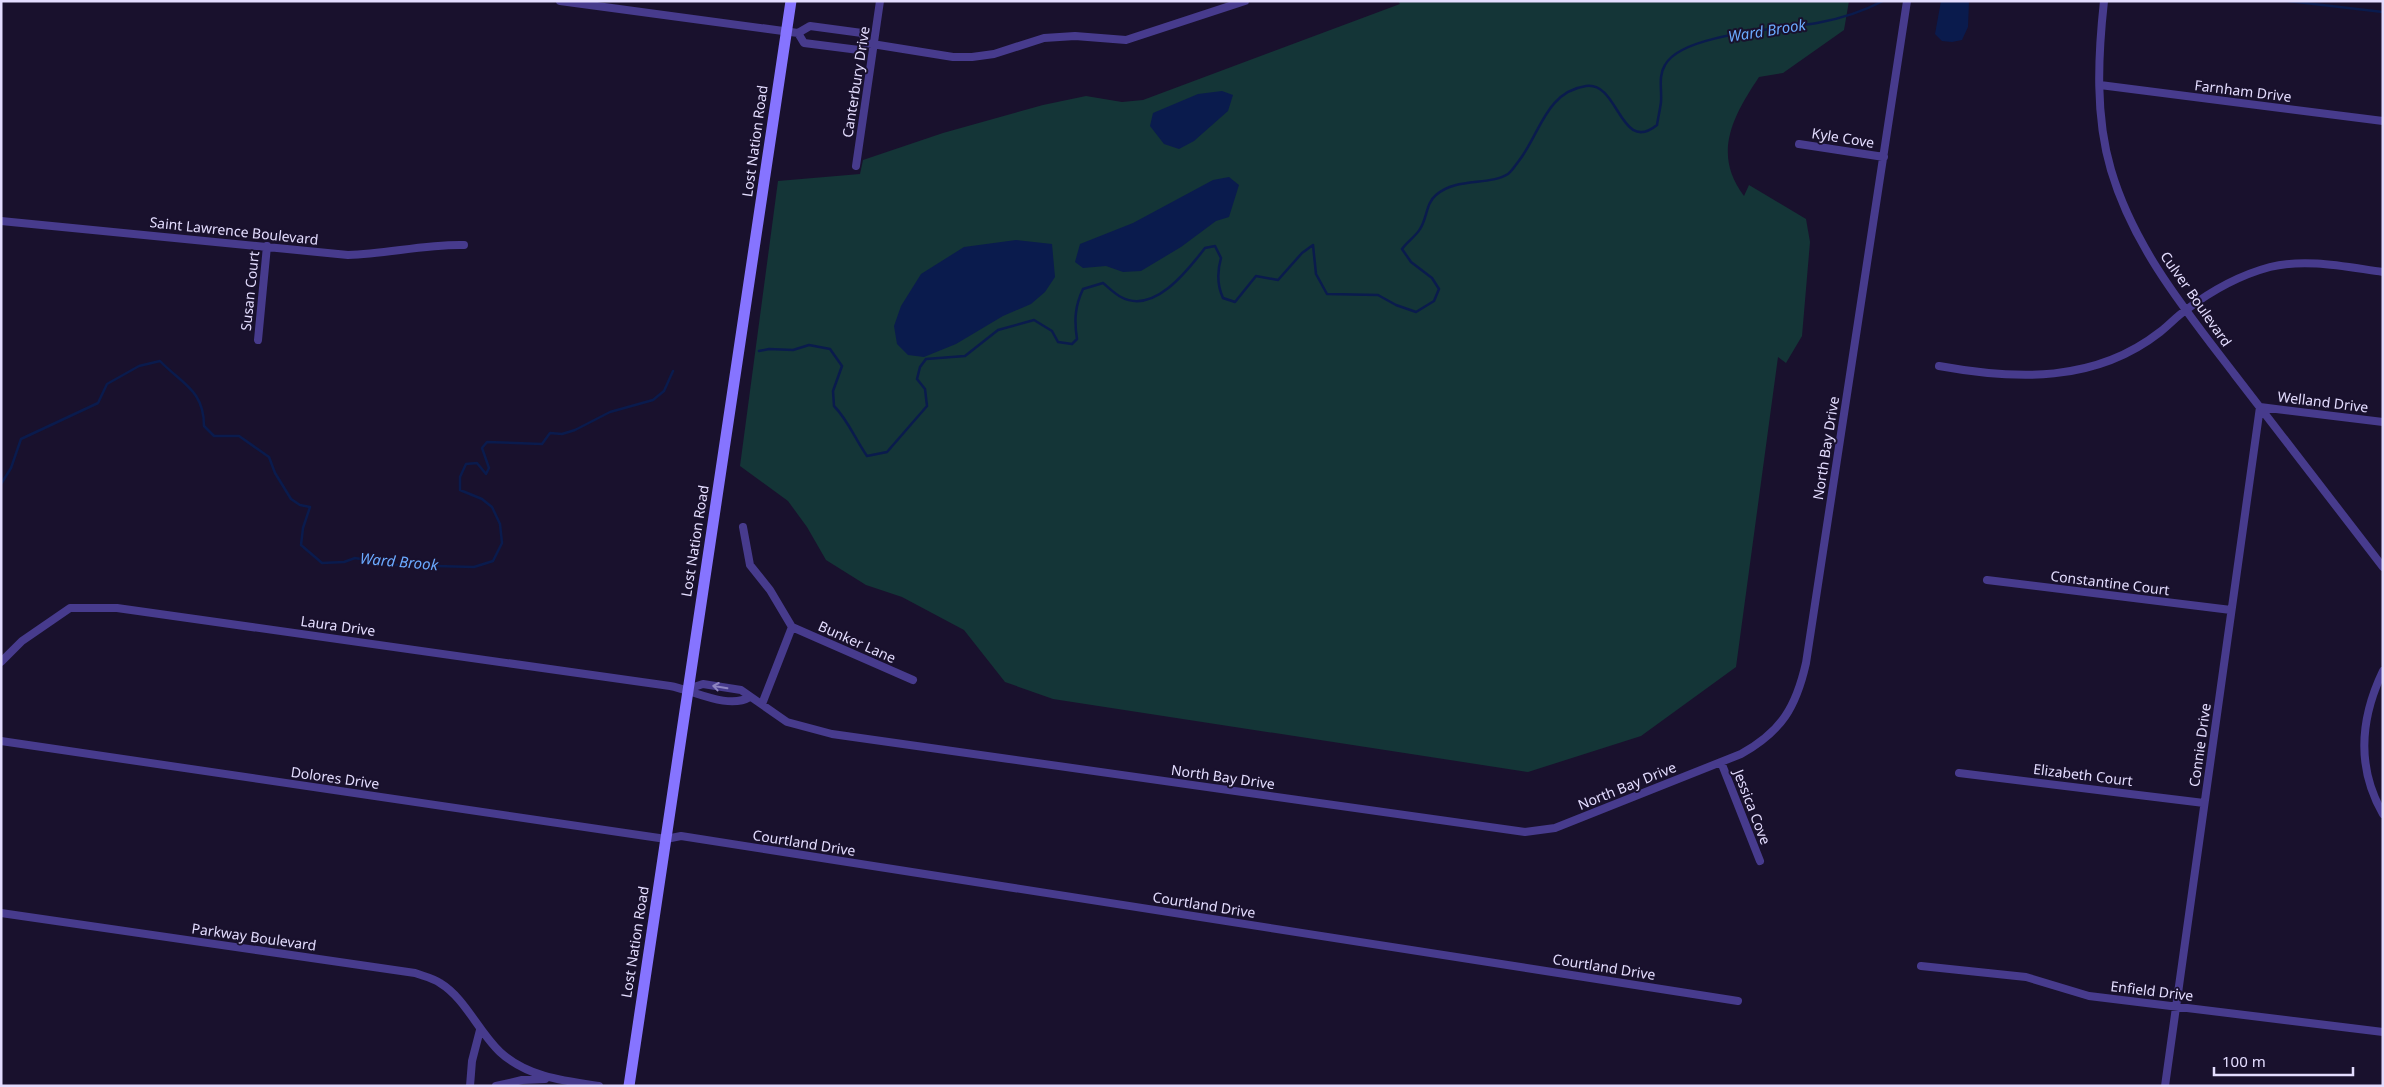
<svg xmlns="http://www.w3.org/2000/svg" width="2384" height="1087" font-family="'Noto Sans',sans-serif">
<rect width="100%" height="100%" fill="#19112d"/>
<path fill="#143537" d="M1398,1h451l-5,29 -61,43 -24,4c-26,39 -47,77 -15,119l5,-11 57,34 4,23 -8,94 -16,27 -8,-6 -42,310 -95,69 -113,36 -475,-73 -48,-17 -41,-52 -62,-33 -36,-12 -40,-25 -19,-33 -19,-26 -48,-35 38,-285 82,-7 3,-14 80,-27 100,-28 43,-9 36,6 21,-2 257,-96z"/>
<path fill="#0a1b4d" d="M1941,1h28l-1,26 -6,13 -10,2 -10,-1 -7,-7z
M1222,91l11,4 -5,16 -34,30 -15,8 -15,-5 -14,-18 3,-13 45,-19z
M1229,177l10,8 -10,32 -13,4 -35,26 -40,24 -18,1 -17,-6 -23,2 -8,-6 5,-18 53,-21 80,-43z
M1016,240l36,4 3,33 -10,15 -14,12 -28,12 -47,28 -32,13 -16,-2 -11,-11 -3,-18 7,-20 20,-32 43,-27z"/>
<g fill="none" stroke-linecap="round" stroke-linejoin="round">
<path stroke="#0a1b4d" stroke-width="2.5" d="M2288,1l95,11
M759,351l10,-2 24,1 16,-5 21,4 12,17 -9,25 1,15c14,14 21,33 33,50l20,-4 40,-46 -2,-17 -8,-10 3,-12 6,-8 39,-3 33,-26 36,-10 18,11 6,11 14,2 5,-5c-3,-19 -2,-33 6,-50l20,-6c6,5 12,11 18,14 33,18 67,-27 84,-49l10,-2 6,12c-4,14 -4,27 2,40l12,4 21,-26 22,4 24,-27 11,-8 3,29 11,20 51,1 18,10 20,7 18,-11 5,-12 -7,-11 -21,-16 -9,-13c5,-7 14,-13 18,-20 7,-10 6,-26 16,-34 20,-18 53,-9 72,-21 4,-3 7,-8 10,-12 22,-27 27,-70 68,-76 33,-5 34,69 71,39 1,-7 3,-15 4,-23 1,-12 -3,-26 4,-37 17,-32 119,-36 152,-42 23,-4 45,-11 66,-22
M1,484l10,-16 10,-29 77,-36 9,-19 32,-18 21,-5c22,23 44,29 44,65l10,10h25l30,21 6,16 16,26 9,6 10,2 -7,21 -2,17 21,18 22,-1 11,-4 42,7 77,2 19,-6 9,-18 -2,-19 -8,-17 -10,-8 -22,-9v-13l6,-13 11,-1 9,11 3,-6 -7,-20 5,-6 55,2 8,-11 12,1 13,-4 35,-18 43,-12 11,-9 9,-20"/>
<path stroke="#473b8d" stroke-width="8" d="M560,1l238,32
M2104,1c-6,55 -9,115 7,169 23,78 75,141 124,205 49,64 99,128 148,192
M810,26l52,7 4,10 -7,7 -55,-7 -6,-10z
M866,43l87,14h19l22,-3 50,-16 31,-2 51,4 119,-39
M2100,85l283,36
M1799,144l85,13
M856,166l24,-165
M1,221l347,34c39,-1 77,-11 116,-10
M258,340l9,-94
M1939,366c77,14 156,17 221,-34 9,-7 17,-16 26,-22 25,-19 54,-35 84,-43 37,-9 76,0 113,5
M743,527l7,38 20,25 22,37 121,53
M1987,580l244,30
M1,662l21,-21 48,-33h47l553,78c23,4 58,24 80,11
M2383,671c-23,48 -27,96 0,143
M688,689l15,-5 38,6 46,32 45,12 693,98 30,-4 186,-74c41,-23 55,-47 65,-91l101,-662
M762,704l30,-77
M1,741l665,98 15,-3 1057,165
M1721,762l39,99
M1959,773l245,30
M1,913l414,60c8,3 18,5 25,10 25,15 38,48 60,69 27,25 64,29 99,34
M1921,966l105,11 63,19 294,36
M470,1086l2,-25 8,-31
M496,1086l26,-6 23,-1
M2165,1086l95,-679 123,15"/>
<path stroke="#8674ff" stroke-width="11" d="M629,1086l162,-1085"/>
</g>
<defs><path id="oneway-shaft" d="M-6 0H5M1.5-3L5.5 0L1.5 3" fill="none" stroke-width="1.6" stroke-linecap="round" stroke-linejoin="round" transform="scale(1.25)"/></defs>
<use stroke="#8e84c0" href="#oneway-shaft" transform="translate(720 687) rotate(-171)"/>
<g text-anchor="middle" stroke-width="4" stroke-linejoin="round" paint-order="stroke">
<g font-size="14" fill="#e4ddff" stroke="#19112d">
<text transform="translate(856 82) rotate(-81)" y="5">Canterbury Drive</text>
<text transform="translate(2243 91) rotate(7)" y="5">Farnham Drive</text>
<text transform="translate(1843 138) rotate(9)" y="5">Kyle Cove</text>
<text transform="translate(755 141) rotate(-82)" y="5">Lost Nation Road</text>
<text transform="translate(234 231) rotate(6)" y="5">Saint Lawrence Boulevard</text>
<text transform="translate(250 291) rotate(-84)" y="5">Susan Court</text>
<text transform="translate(2196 299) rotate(55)" y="5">Culver Boulevard</text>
<text transform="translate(2323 402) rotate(7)" y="5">Welland Drive</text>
<text transform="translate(1826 448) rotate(-81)" y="5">North Bay Drive</text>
<text transform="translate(695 541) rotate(-81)" y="5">Lost Nation Road</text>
<text transform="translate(2110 583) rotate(7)" y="5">Constantine Court</text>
<text transform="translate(338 626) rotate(8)" y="5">Laura Drive</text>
<text transform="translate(857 642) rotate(24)" y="5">Bunker Lane</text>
<text transform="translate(2200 745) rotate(-82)" y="5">Connie Drive</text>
<text transform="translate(2083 775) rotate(7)" y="5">Elizabeth Court</text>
<text transform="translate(1223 777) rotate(8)" y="5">North Bay Drive</text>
<text transform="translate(335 778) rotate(8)" y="5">Dolores Drive</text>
<text transform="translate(1627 786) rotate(-22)" y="5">North Bay Drive</text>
<text transform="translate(1752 807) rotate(69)" y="5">Jessica Cove</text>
<text transform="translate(804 843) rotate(9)" y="5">Courtland Drive</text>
<text transform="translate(1204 905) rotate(9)" y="5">Courtland Drive</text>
<text transform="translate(254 937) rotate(8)" y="5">Parkway Boulevard</text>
<text transform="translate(635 942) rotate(-81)" y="5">Lost Nation Road</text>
<text transform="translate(1604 967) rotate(9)" y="5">Courtland Drive</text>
<text transform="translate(2152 991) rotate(7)" y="5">Enfield Drive</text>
</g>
<g font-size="15" font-style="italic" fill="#6baaff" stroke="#19112d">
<text transform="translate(1767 31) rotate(-9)" y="5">Ward Brook</text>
<text transform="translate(399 562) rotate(5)" y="5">Ward Brook</text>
</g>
</g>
<rect width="2384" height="1087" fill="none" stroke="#e4ddff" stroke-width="5"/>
<path d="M2214 1067v8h139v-8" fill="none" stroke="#e4ddff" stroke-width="2.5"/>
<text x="2222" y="1067" font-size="15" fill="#e4ddff" stroke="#19112d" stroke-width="4" paint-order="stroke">100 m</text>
</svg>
